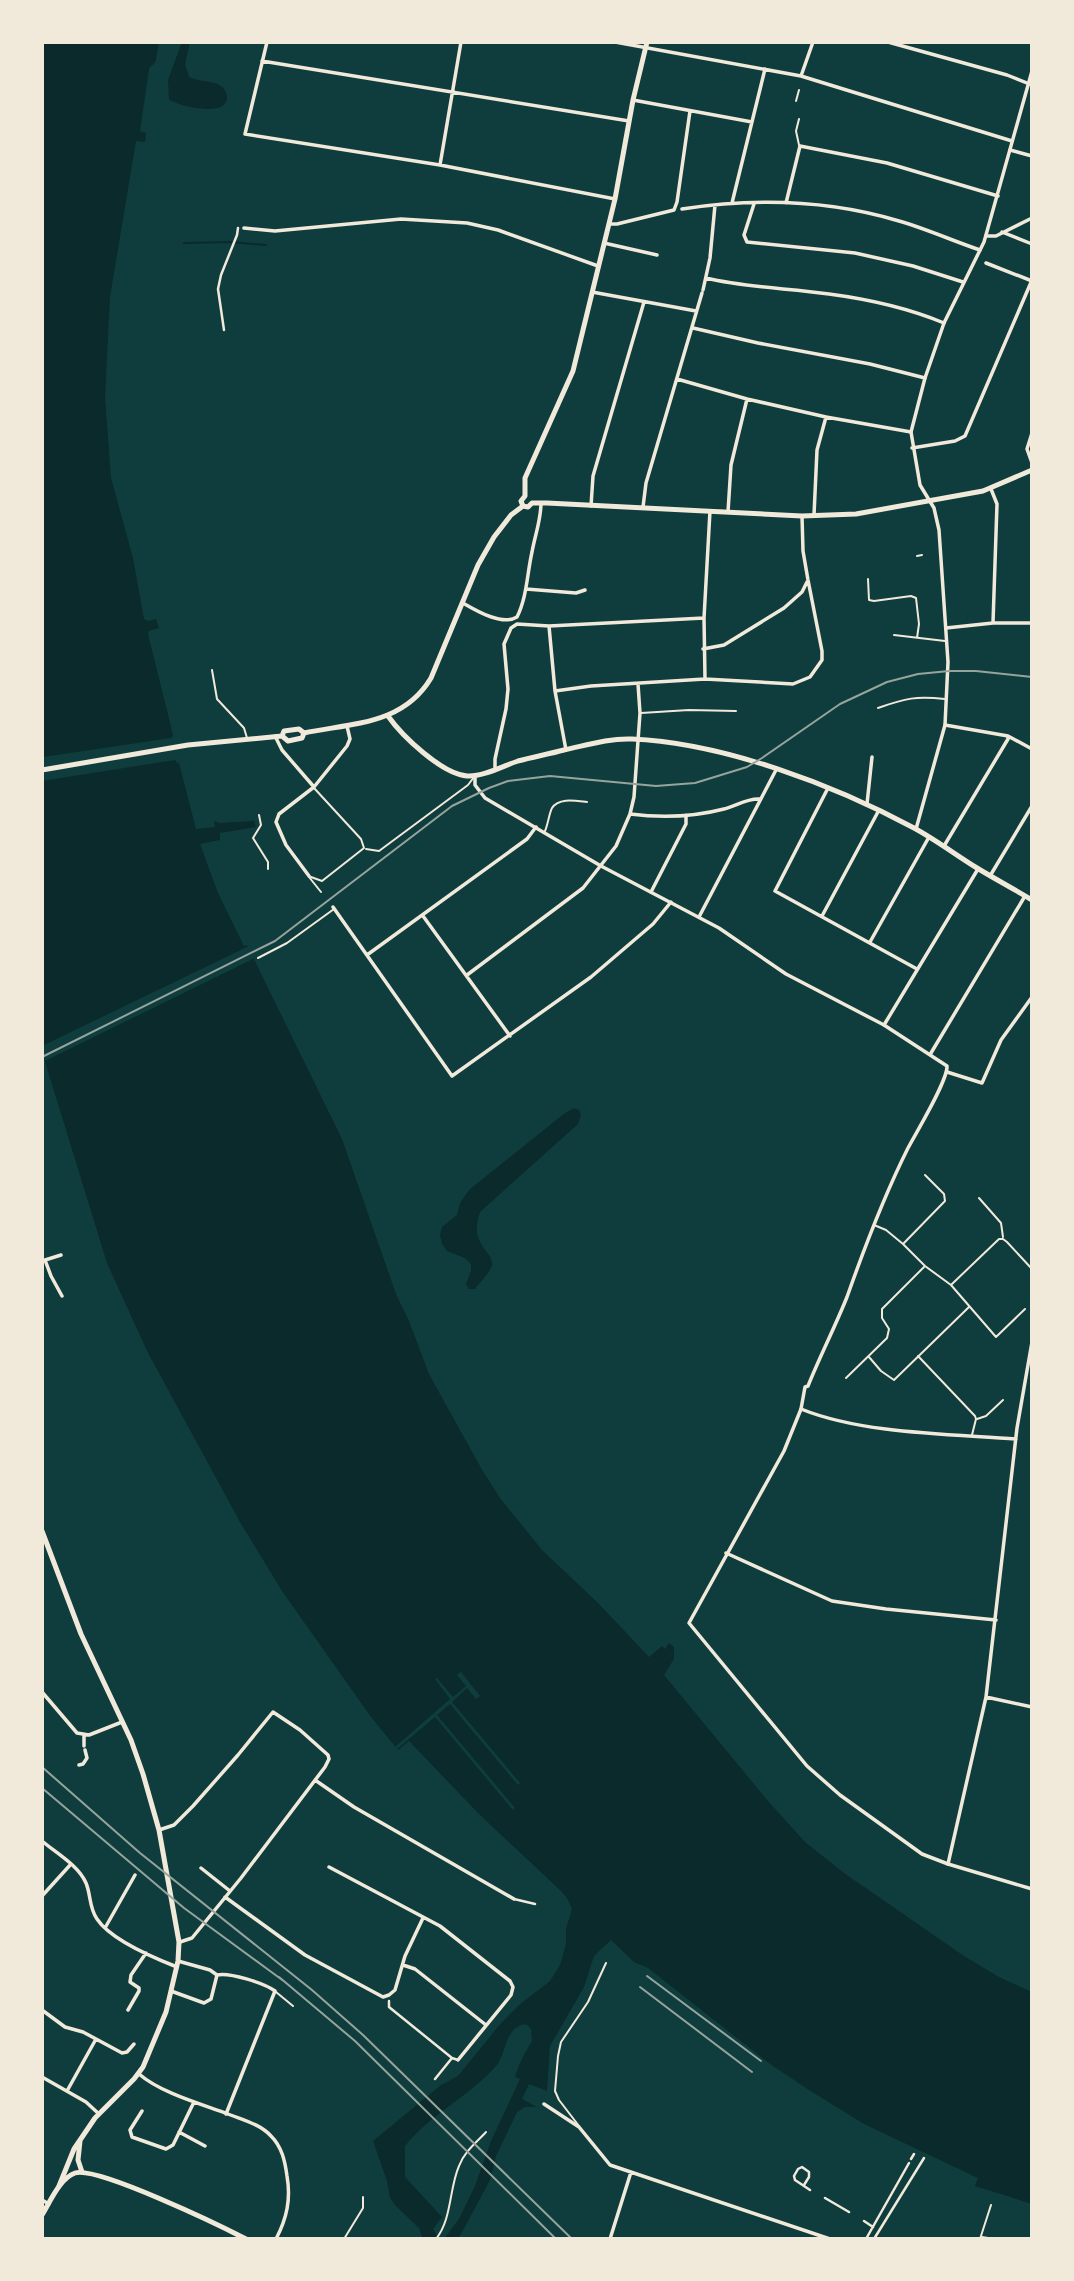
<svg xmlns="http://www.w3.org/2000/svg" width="1074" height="2281" font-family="'Source Sans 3',sans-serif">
<rect width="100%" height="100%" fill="#0f3d3e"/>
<path fill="#0a2a2b" d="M42,42h111l-13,89 6,2 -1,9 -9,-1 -26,156 -5,100 6,81 22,80 11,61 4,2 8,-2 3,9 -10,3 -1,3 25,101 -1,2 5,26h2l17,66 19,-2 -1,-6 6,2 34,-2 2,6 -36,6v7l-20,4 18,49 26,53 3,-1 95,194 54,155 13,27 20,53 52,94 19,30 42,52 57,54 50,53 13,-11 3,3 4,-6 5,4v12l-10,16 104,126 37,41 39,31 120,83 35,21 33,15v212l-57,-18 3,-8 -114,-54 -55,-34 -39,-26 -122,-96 -14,-6 -23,-22 -17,16 -10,31 -34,59 -3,45 -18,-7 -7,15 15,8h-12l-8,5 -21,44 -6,24 -29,54 -4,5h-13l15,-20 16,-33 16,-45 29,-62 -5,-2c4,-14 10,-24 17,-36l-1,-12 -5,-5c-22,3 -19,29 -30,42 -25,29 -68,50 -91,80v31l37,40 -9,12 6,10h-16l-4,-11 -24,-23 -5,-7 -3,-17 -14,-40 68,-56 17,-9 43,-53 18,-18 31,-24 10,-16 3,-10 3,-12v-14l6,-20 -5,-11 -6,-7 -81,-76 -71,-74 -11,9 -27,-33 -89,-126 -42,-69 -93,-171 -40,-88 -65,-211z
M182,42h8l-5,22 4,13c10,5 23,3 32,9 3,2 5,6 6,10 2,23 -46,10 -58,4l-1,-20z
M574,1108l5,2 2,5 -3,9 -98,88c-12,33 14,39 12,53 -2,8 -12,17 -17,24h-6l-3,-5 5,-13v-7l-6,-6 -18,-7 -5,-7 -2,-9 2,-8 15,-12 3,-12 9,-13 96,-77z"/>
<path fill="#0f3d3e" d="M177,734l-1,5 7,23 -6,1 -2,-3 -133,21 1,-24 128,-19z
M251,945l6,12 -212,104 -1,-3 -2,1v-13z
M461,1672l19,24 -4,3 -9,-11 -15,14 68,81 -2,2 -68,-81 -13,11 78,93 -2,2 -78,-93 -38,32 -2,-2 55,-48 -15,-20 2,-1 16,19 13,-11 -9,-11z"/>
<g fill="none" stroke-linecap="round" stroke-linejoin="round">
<path stroke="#0a2a2b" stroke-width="2" d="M184,243l47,-1 35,3"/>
<path stroke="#0a2a2b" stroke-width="12" d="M137,71l13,-12 3,-17"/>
<path stroke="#f1e9da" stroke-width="2" d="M796,101l3,-11
M799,119l-3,12 3,14
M917,556l5,-1
M868,579l1,21 5,1 37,-5 5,2 3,26 -2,14
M894,635l51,6
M212,670l5,29 27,29 3,10
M878,708c28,-10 38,-12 67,-9
M641,713l48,-3 47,1
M259,815l2,10 -8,13 15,24v7
M545,831c3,-7 4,-17 7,-23 7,-11 25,-7 35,-6
M366,849l13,2 89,-66 6,-8
M309,877l12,15
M311,877l11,4 42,-33 -3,-9 -47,-51
M258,958l29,-15 47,-34
M979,1198l22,25 2,14
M874,1225l12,5 17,14 22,22 26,19 45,52 29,-28
M904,1243l41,-42 -1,-7 -19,-19
M952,1284l47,-45h4l4,3 25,27
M918,1356l57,60 1,3 -4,16
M869,1357l12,14 13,9 75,-73
M846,1378l41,-40 2,-9 -7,-11v-9l42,-42
M977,1419l9,-3 17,-16
M276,1992l17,14
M579,2126l-20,-26 -4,-9 3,-35 3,-14 27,-40 18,-39
M982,2237l12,2
M344,2239l19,-31v-11
M436,2239c16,-20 13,-50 23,-73 5,-14 18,-24 27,-34
M980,2239l11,-34"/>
<path stroke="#f1e9da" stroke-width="2.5" d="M224,330l-6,-41 3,-14 16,-40 1,-7
M514,1899l21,5
M389,2001v6l63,51 6,2
M435,2079l17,-21
M911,2159l3,-5
M804,2185l5,-8v-5l-7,-5 -4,2 -4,7 1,4 15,10
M825,2198l24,14
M864,2221l9,6
M866,2239l43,-76
M874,2239l50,-81"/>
<path stroke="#f1e9da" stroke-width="3.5" d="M267,42l-22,92 195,31 175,34
M615,42l186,34 211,65
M888,42l119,33 25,10
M262,61l367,60
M801,76l12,-34
M633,100l119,22
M1010,150l22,6
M440,165l21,-123
M732,203l33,-134
M786,203l14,-57 87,17 111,33
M754,204l-10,31 3,7 108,11 58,13 50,16
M682,209c72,-11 147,-9 217,12 28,8 54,20 81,29
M609,224h8l57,-14 3,-8 13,-91
M244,228l31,3 126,-12 66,4 31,7 100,36
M1002,232l30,12
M986,236h10l36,-18
M604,243l53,12
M986,263l46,18
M706,278c41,10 82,10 123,16 38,5 79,14 115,29
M703,290l7,-32 5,-53
M592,292l104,19
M693,328l65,15 112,21 55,14
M677,379l70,20 79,18 85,15
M1032,433l-5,16 5,14
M912,448l43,-7 10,-5 67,-156
M991,489l6,15 -4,119
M591,506l2,-30 51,-174
M643,507l3,-24 56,-190
M728,512l3,-47 16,-66
M814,515l3,-65 9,-33
M526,589l50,4 9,-3
M463,603c14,8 39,23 54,14 10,-20 10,-43 15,-65 3,-17 9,-32 9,-49
M549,626l6,65 11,59
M946,628l47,-5h39
M703,649l21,-4 60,-37 18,-16 5,-10
M705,679l-1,-61 6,-107
M555,691l36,-5 114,-7 88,5 17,-7 12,-17v-9l-14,-71 -5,-29 -1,-35
M945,725l63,11 24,13
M275,736l7,14 32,37
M495,769v-10l11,-50 2,-20 -4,-45 7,-16 6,-4 32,2 155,-8
M828,788l-53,103 142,78
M867,804l5,-47
M630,814c31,4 63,3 94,-5 12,-3 23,-11 36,-10
M944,846l64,-107v-3
M309,876l-23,-31 -10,-23 3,-8 35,-27 33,-41 3,-7 -3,-13
M990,876l42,-70
M651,892l35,-68v-9
M333,907l119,169 139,-99 62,-53 18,-22
M423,916l87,120
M822,916l57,-106
M699,917l77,-147
M870,942l59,-105
M367,955l160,-116 9,-12
M467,975l116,-87 33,-42 14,-32 4,-17 6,-84 -2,-29
M884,1025l94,-156
M931,1053l94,-157
M947,1072l35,11 19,-43 31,-43
M45,1260l6,16 11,20
M42,1261l19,-6
M801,1409c62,25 148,25 215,30
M726,1553l106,48 54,8 110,11
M42,1692l35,41 12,2 33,-13
M986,1697l46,10
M84,1746v-11
M79,1765l4,-1 4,-6 -2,-8
M315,1780l39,27 160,92
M159,1830l15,-5 19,-19 45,-51 35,-43 27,18 28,25 1,4 -4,8 -84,111 -49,60 -12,4
M42,1841c14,12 36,24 44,42 5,12 3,25 11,36 14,21 57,39 80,48
M948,1864l38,-167 31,-269 15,-86
M329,1867l111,59 70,55 3,6 -2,8 -53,65
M201,1868l29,23
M42,1896l29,-32
M225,1897l80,58 78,42 6,-2 6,-5 10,-34 18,-38
M105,1928l30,-53
M178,1961l32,9 7,5c12,-3 47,8 58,16l-49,123
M403,1965l12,4 71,56
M171,1991l33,12 7,-4 6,-24
M42,2010l23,17 18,5 39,21 5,-1 7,-8
M128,2010l11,-19v-3l-9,-6 1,-7 15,-22
M139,2074c22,19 62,30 89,40 15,6 32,10 43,22 11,11 14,25 16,40 4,23 0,42 -11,63
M42,2077l44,25 13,12
M67,2091l29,-52
M544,2104l35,23 31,38 220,74
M142,2111l-12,19 2,7 34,12 7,-4 21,-43
M179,2132l26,14
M42,2200l7,4
M610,2239l21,-67"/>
<path stroke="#f1e9da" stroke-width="3.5" d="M475,776v9l10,13 116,68 118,62 67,46 98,51 63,41c1,14 -30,65 -39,82 -24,48 -43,98 -61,149 -12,30 -27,59 -39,89l-3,1 -4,22 -17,42 -95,172 118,143 33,29 82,59 26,10 84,25
M916,829l29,-104 3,-63 -9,-132 -5,-22 -14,-23 -9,-53 14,-54 19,-55 40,-81 48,-171"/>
<path stroke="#f1e9da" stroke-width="5" d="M523,506l-2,-5 4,-5v-18l48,-107 42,-172 18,-99 14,-58
M388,716c14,20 54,58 79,60 16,1 36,-10 51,-15 15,-4 31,-7 46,-11 23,-5 45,-12 68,-11 92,4 202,46 282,89 22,12 42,27 63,40 18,11 37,21 55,32
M282,736l6,5 14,-3 2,-5c48,-10 99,-8 127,-55l47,-113 16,-28 17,-22 12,-9 5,1 4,-4h15l255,13 54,-2 127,-23 49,-21
M42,770l146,-25 94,-9 2,-5 15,-2 5,4
M42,1531l39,103 50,106 12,34 16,56 20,112 -1,19 -12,51 -23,55 -9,12 -39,39 -21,31 -15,37
M80,2141l-2,19 4,12"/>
<path stroke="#f1e9da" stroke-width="5" d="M42,2215c8,-13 18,-37 33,-42 22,-7 146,53 171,66"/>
<path stroke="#97a49c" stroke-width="2" d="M42,1057l233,-116 177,-135 37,-18 19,-7 42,-5 106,10 39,-3 52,-16 15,-9 78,-54 47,-22 31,-8 31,-3h27l56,6
M42,1767l98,86 172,137 51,45 209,204
M42,1788l142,120 101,74
M647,1976l114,85
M279,1977l76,64 201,198
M640,1987l112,85"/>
</g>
<rect width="1074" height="2281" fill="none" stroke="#f1e9da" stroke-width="88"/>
</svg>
